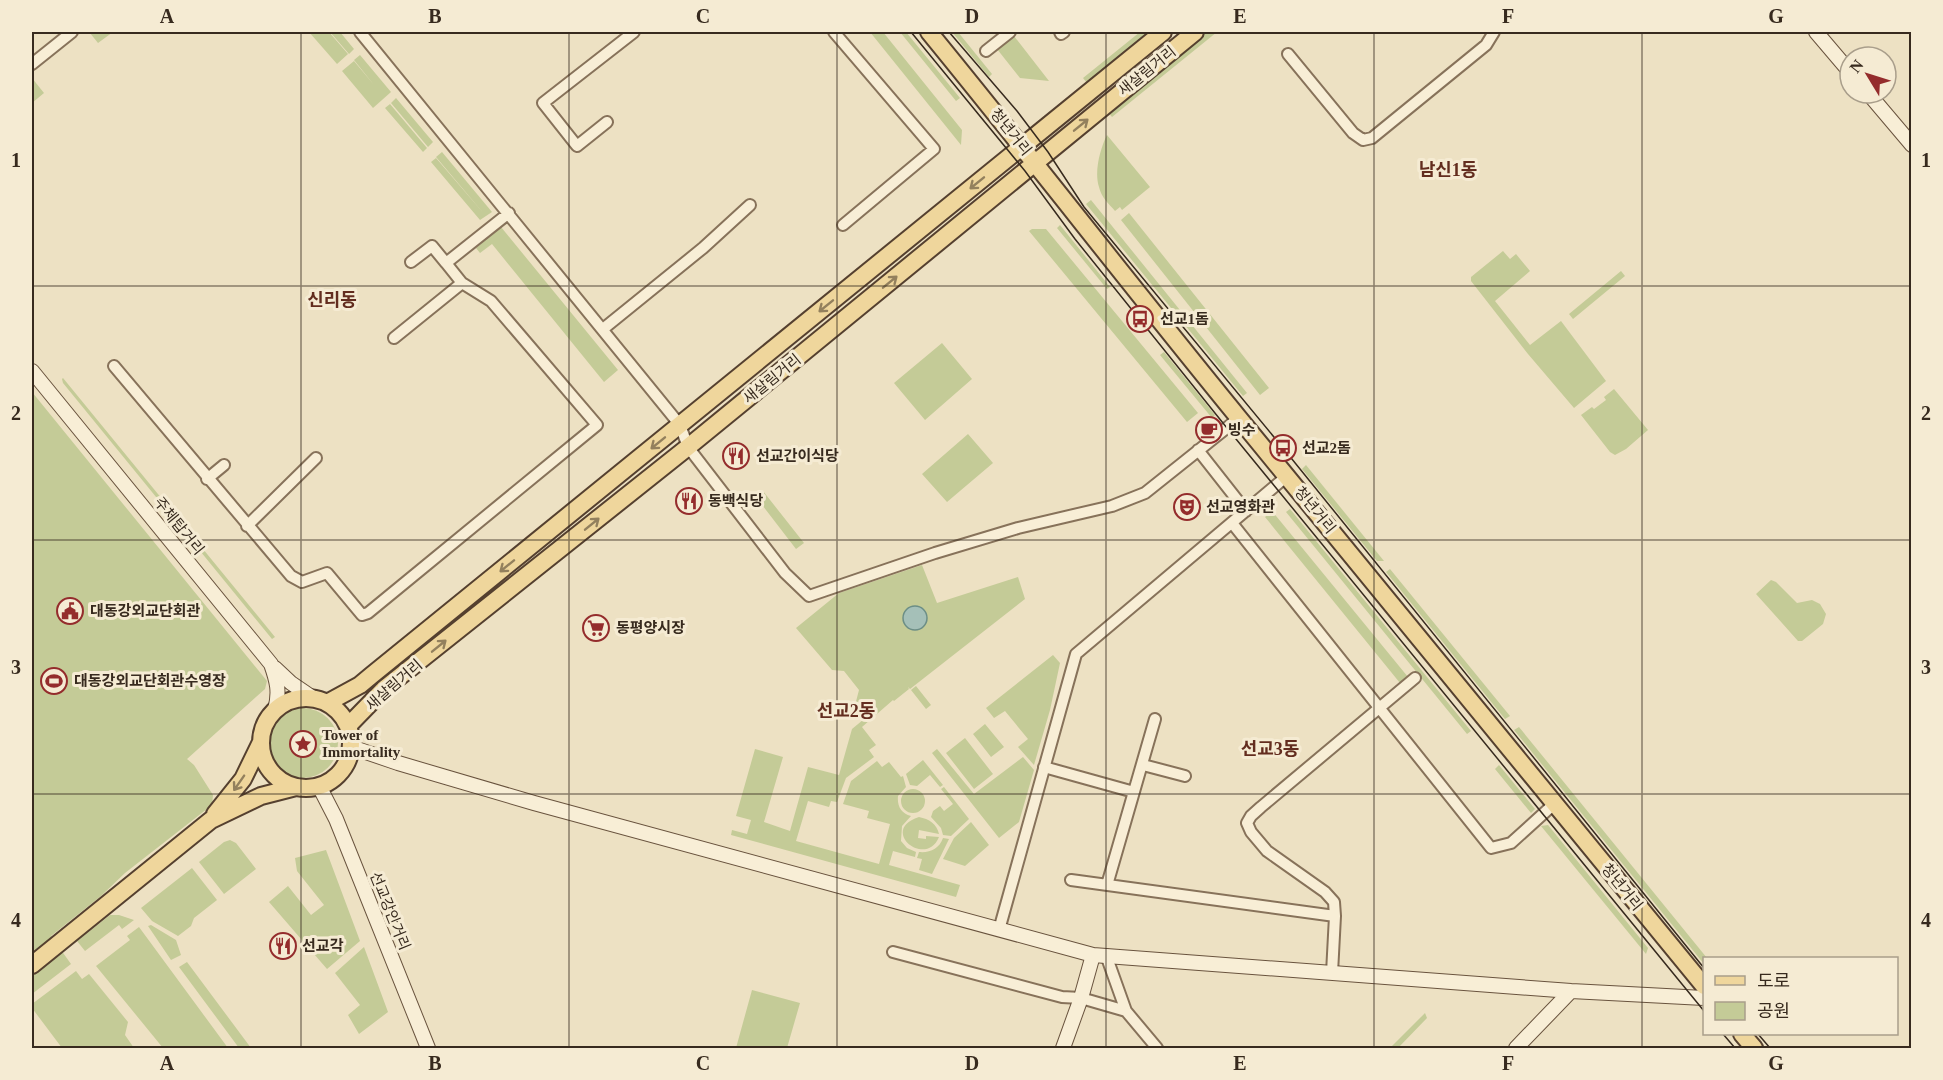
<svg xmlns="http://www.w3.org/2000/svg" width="1943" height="1080" font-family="'Times New Roman','Noto Sans KR',serif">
<rect width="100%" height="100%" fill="#ede1c3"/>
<path fill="#c4cb97" d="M91,32h22l-15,11 -8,-10z
M309,32h20l19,22 -11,10z
M330,32h10l14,17 -5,5z
M870,32h13l79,98 -1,15z
M900,32h6l54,66 -4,3z
M952,32h6l34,42 -3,3z
M1140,32h9l-62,51 -4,-5z
M1203,32h14l-105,85 -6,-7z
M1014,36l35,45 -29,-3 -23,-29z
M360,55l31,37 -18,16 -31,-37 12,-10 20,24 -20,-25z
M32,78l12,15 -12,10z
M396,98l37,44 -5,5 -37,-44z
M390,104l37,44 -4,4 -38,-44z
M1107,135l43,52 -28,23 -2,-3 -5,4c-6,-7 -14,-14 -16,-24 -5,-15 1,-38 8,-52z
M442,152l50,60 -12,8 -49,-58 5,-4 49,57 -49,-58z
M1091,200l156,193 -4,3 -157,-192z
M1129,213l140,175 -9,7 -139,-175z
M1060,225l50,62 -3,2 -50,-61z
M501,227l117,143 -14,12 -112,-138 -12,9 -4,-5z
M1032,229h14l152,184 -11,9 -158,-191z
M1503,251l7,8 6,-5 14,17 -35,30 35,44 31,-24 45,60 -32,27 -46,-54 -57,-73v-4z
M1621,271l4,5 -52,43 -4,-5z
M942,343l30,36 -47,41 -31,-37z
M1164,352l51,63 -3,3 -52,-63z
M63,378l212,259 -3,2 -209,-256 -1,-4z
M1614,389l34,41 -22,19 -11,6 -5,-3 -29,-37 11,-8 2,2 12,-9 -2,-3z
M32,392l235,289 -2,8 -78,70 7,6 19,30 -1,10 -87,68 -24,23 -50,40 20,28 -39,30z
M968,434l25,29 -46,39 -25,-28z
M1306,465l78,96h-7l-75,-92z
M763,491l41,52 -8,6 -40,-52z
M1290,509l181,222 -4,3 -181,-222z
M1272,511l136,166 -8,6 -135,-166z
M922,565l15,38 81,-26 7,22 -115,90 -2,-2 1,2 -15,12 -1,-1 -31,27 14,18 -7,5 5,7 -28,21 -9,24 -6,-1 -2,6 -21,-6 -12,40 83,23 11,-40 -23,-6 2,-7 -26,-7 8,-23 26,-20 5,6 7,-5 12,15 2,-1 3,11 -8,9c-1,10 3,17 13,20l-9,10 -1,15 6,7 9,4 -1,5 -22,-6 -4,14 71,20 -4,12 -225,-62 1,-5 15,4 4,-14 -15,-4 19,-67 28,8 -19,65 26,9 18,-64 31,8 13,-46 23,-19 -3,-4 -11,8 -8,-1 6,-23 -15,-19 -12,-1 -36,-42 43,-35z
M1390,569l120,147 -5,3 -119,-147z
M1771,580l5,2 21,21 15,-3 8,4 6,10 -3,10 -21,17h-4l-42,-47z
M1053,655l7,8 -10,47 -16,55 -16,-18 10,-8 -23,-28 -11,7 -8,-10z
M916,686l15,19 -5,4 -15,-19z
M268 743a35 35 0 1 1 70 0a35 35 0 1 1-70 0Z
M985,724l19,23 -13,10 -18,-23z
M1519,727l188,231h-3v6l-190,-234z
M965,738l28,36 -19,15 -28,-36z
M937,749l37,45 49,-37 11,13 -15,52 -20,16 -67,-85z
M923,760l20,25 -3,2 -10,-12 -13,11 -7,-1 -4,-11z
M1499,765l36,44 -4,4 -36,-44z
M944,787l25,32 -18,17 -8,-1 -2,-7 -10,-11 2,-6 7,-5 4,5 9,-7 -12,-15z
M901 801a12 12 0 1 1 24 0a12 12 0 1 1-24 0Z
M919,817c10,2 18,7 20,17l-20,-4 -1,8 8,1v-3l13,1c-13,32 -61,-7 -20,-20z
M971,822l18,23 -24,21 -22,-7 11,-21z
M1548,825l100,123 -2,6 -105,-128z
M943,838l6,1 -17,35 -13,-4 3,-11 -5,-1 2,-6c11,1 20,-3 24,-14z
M230,840l6,3 20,26 -32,25 -25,-32 25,-20z
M326,850l34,91 -33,28 -58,-67 19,-16 23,29 13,-10 -27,-34 -2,-13z
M192,868l25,32 -23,18 -3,8 -13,10 -26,-15 -11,-13z
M110,915h9l15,5 -12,9 -3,-4 -34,26 -8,-10z
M151,925l25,15 5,15 -10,5 -23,-34z
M139,927l89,121h-65l-67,-82 34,-26 -3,-4z
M364,947l24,65 -29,22 -11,-19 12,-10 -25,-32z
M187,962l64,86h-12l-60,-81z
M76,971l6,8 7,-5 39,48 -3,13 9,13h-72l-30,-40v-4z
M752,990l48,13 -13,45h-51z
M1425,1013l2,5 -29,30h-8z"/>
<path fill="#a5c0b8" stroke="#6c8e86" stroke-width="1.5" d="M903 618a12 12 0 1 1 24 0a12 12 0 1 1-24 0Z"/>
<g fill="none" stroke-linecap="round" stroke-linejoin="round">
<defs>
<path id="street" d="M360,32l320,393 8,22 97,126 24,23 126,-43 83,-25 94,-22 33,-13 94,-75
M834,32l100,117 -91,76
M1060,32l1,2 3,-2
M986,51l24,-19
M1288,54l65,79 10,7 9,-2 114,-93 8,-13
M32,64l40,-32
M607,122l-30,24 -34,-43 91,-71
M411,262l21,-16 14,17
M603,329l100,-81 47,-43
M394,338l68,-55 -16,-20 63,-50
M114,366l177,210 11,6 25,-9 35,42 6,-2 229,-188 -106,-124 -29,-18
M1198,450l48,61
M207,479l17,-14
M1232,523l259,325 20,-5 43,-39
M247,526l69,-68
M1143,765l42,11
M1044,767l90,25
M1071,880l264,36 -3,57
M1107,885l48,-166
M1335,916l-1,-14 -9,-10 -58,-41 -16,-19 -4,-9 4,-7 10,-9 154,-129
M999,930l77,-276 211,-178
M893,952l169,45 19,1 45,13
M1106,955l20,56 31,37"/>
<path id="secondary" d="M1816,32l34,40
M1868,93l44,52
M32,371l239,293c6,17 9,28 4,46
M275,668l16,15 22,15
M351,747l47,16 136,40 559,152 478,36 133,7
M319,786l17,33 92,229
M1063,1048l18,-50 12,-43
M1516,1048l55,-57"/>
<path id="primary" d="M929,32c104,127 205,258 309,385 156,190 311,380 466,569
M261 743a45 45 0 1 1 90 0a45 45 0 1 1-90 0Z
M327,703l33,-18 12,-10 791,-643
M348,726l36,-37 304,-242 507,-415
M215,814l28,-35 18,-37
M32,965l179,-145 50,-24 35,-9
M1742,1034l12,14"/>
</defs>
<use href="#street" stroke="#87725a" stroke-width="14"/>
<use href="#secondary" stroke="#69533e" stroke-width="16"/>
<use href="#primary" stroke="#55402f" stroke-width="20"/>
<use href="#street" stroke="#f8eed6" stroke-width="10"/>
<use href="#secondary" stroke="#f8eed6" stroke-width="14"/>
<use href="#primary" stroke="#efd69c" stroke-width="16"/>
<path stroke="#372a1e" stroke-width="1.5" d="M911,32l114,139 50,68 152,189 477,583
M949,32l68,79 31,41 36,55 199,241 421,520
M1723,1034l12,14
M1758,1034l12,14"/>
</g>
<defs><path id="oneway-shaft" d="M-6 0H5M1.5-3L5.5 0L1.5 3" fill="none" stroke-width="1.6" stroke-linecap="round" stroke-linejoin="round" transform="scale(1.5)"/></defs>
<g stroke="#93805d">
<use href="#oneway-shaft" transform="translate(1081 125) rotate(-39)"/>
<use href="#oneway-shaft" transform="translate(977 183) rotate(141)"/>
<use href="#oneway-shaft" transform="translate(890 282) rotate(-39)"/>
<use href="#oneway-shaft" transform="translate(826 306) rotate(141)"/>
<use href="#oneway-shaft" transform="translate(658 443) rotate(141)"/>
<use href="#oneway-shaft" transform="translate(592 524) rotate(-39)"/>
<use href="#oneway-shaft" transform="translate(507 566) rotate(141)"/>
<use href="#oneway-shaft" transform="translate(439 646) rotate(-39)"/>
<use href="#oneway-shaft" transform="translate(239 783) rotate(125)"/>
</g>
<path fill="none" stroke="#372a1e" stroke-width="1.5" stroke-opacity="0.55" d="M301,32v1016M569,32v1016M837,32v1016M1106,32v1016M1374,32v1016M1642,32v1016M32,286h1880M32,540h1880M32,794h1880"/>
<defs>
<symbol id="bus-ring" viewBox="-11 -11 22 22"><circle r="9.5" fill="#f5ebd3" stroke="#942c2c" stroke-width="1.5"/><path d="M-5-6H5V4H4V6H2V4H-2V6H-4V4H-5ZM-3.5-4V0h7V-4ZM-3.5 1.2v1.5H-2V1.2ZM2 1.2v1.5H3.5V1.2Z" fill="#942c2c"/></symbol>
<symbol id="cafe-ring" viewBox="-11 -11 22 22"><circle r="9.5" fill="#f5ebd3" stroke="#942c2c" stroke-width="1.5"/><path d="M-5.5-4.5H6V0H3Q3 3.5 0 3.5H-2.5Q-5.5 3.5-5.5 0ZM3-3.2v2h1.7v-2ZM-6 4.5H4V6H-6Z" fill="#942c2c"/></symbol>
<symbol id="restaurant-ring" viewBox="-11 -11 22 22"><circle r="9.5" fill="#f5ebd3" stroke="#942c2c" stroke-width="1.5"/><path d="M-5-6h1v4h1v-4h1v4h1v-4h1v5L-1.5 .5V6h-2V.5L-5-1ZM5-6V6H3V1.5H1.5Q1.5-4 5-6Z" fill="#942c2c"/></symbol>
<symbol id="theatre-ring" viewBox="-11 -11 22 22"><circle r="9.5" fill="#f5ebd3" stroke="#942c2c" stroke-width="1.5"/><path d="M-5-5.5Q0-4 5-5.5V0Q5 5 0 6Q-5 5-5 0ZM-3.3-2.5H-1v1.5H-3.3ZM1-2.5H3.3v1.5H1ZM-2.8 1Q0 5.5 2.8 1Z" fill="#942c2c"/></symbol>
<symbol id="civic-ring" viewBox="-11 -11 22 22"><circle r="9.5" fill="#f5ebd3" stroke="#942c2c" stroke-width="1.5"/><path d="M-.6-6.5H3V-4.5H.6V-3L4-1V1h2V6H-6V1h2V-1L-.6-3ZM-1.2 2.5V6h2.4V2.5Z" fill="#942c2c"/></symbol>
<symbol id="supermarket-ring" viewBox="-11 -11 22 22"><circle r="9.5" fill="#f5ebd3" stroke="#942c2c" stroke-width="1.5"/><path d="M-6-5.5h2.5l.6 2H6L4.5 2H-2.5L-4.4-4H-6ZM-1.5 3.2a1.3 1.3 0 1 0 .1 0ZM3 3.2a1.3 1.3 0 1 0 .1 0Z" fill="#942c2c"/></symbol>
<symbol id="stadium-ring" viewBox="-11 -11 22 22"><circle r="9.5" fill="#f5ebd3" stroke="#942c2c" stroke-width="1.5"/><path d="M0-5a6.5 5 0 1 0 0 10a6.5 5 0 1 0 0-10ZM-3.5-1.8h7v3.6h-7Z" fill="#942c2c"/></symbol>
<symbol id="sight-ring" viewBox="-11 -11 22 22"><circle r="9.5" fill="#f5ebd3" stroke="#942c2c" stroke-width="1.5"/><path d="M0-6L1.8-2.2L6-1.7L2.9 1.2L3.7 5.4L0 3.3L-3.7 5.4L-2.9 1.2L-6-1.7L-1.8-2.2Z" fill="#942c2c"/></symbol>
</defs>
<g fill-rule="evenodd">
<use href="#bus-ring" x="1125" y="304" width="30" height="30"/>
<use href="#cafe-ring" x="1194" y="415" width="30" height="30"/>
<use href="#bus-ring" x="1268" y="433" width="30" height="30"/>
<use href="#restaurant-ring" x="721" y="441" width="30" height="30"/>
<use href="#restaurant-ring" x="674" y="486" width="30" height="30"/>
<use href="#theatre-ring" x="1172" y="492" width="30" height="30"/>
<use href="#civic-ring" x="55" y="596" width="30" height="30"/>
<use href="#supermarket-ring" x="581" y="613" width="30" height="30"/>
<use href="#stadium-ring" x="39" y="666" width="30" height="30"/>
<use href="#sight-ring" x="288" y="729" width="30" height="30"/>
<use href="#restaurant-ring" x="268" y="931" width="30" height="30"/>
</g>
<g text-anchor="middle" stroke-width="6" stroke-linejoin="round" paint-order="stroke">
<g font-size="15" fill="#372a1e" stroke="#f5ebd3">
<text transform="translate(1147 71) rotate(-39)" y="5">새살림거리</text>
<text transform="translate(1011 132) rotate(51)" y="5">청년거리</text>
<text transform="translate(772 379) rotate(-39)" y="5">새살림거리</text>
<text transform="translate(1315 510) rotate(51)" y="5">청년거리</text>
<text transform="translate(179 526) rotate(51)" y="5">주체탑거리</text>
<text transform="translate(394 685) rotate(-41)" y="5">새살림거리</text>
<text transform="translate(1622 887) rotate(51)" y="5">청년거리</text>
<text transform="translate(390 911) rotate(68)" y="5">선교강안거리</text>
</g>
<g font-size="15" font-weight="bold" fill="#372a1e" stroke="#f5ebd3" text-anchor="start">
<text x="1160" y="324">선교1돔</text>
<text x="1228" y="435">빙수</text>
<text x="1302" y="453">선교2돔</text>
<text x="756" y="461">선교간이식당</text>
<text x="708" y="506">동백식당</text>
<text x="1206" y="512">선교영화관</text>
<text x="90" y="616">대동강외교단회관</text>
<text x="616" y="633">동평양시장</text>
<text x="74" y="686">대동강외교단회관수영장</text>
<text x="322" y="740">Tower of<tspan x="322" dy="17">Immortality</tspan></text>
<text x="302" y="951">선교각</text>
</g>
<g font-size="18" font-weight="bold" fill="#632d1f" stroke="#f5ebd3">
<text x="1448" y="176">남신1동</text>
<text x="332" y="306">신리동</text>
<text x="846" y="717">선교2동</text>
<text x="1270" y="755">선교3동</text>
</g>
</g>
<rect width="1943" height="1080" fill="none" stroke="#f5ebd3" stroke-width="66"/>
<rect x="1703" y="957" width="195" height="78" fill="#f5ebd3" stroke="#a99e8b" stroke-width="1.5"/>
<rect x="1715" y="976" width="30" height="9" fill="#efd69c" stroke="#a99e8b" stroke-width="1.5"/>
<text x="1757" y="987" font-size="18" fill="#372a1e">도로</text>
<rect x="1715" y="1002" width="30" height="18" fill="#c4cb97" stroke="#a99e8b" stroke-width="1.5"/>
<text x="1757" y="1017" font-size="18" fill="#372a1e">공원</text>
<g transform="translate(1868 75) rotate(308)"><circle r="28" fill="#f5ebd3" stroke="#a99e8b" stroke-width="1.5"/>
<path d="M0-4.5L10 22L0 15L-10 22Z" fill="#942c2c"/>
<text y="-9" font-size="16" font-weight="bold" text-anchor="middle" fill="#372a1e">N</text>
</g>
<rect x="33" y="33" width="1877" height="1014" fill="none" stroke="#372a1e" stroke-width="2"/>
<g font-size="20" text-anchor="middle" font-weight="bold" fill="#372a1e">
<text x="167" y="23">A</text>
<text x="435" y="23">B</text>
<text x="703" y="23">C</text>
<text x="972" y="23">D</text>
<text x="1240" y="23">E</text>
<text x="1508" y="23">F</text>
<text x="1776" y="23">G</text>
<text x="16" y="167">1</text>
<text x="1926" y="167">1</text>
<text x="16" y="420">2</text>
<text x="1926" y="420">2</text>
<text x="16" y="674">3</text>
<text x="1926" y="674">3</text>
<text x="16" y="927">4</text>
<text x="1926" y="927">4</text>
<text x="167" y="1070">A</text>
<text x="435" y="1070">B</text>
<text x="703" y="1070">C</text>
<text x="972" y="1070">D</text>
<text x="1240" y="1070">E</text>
<text x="1508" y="1070">F</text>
<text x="1776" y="1070">G</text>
</g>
</svg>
